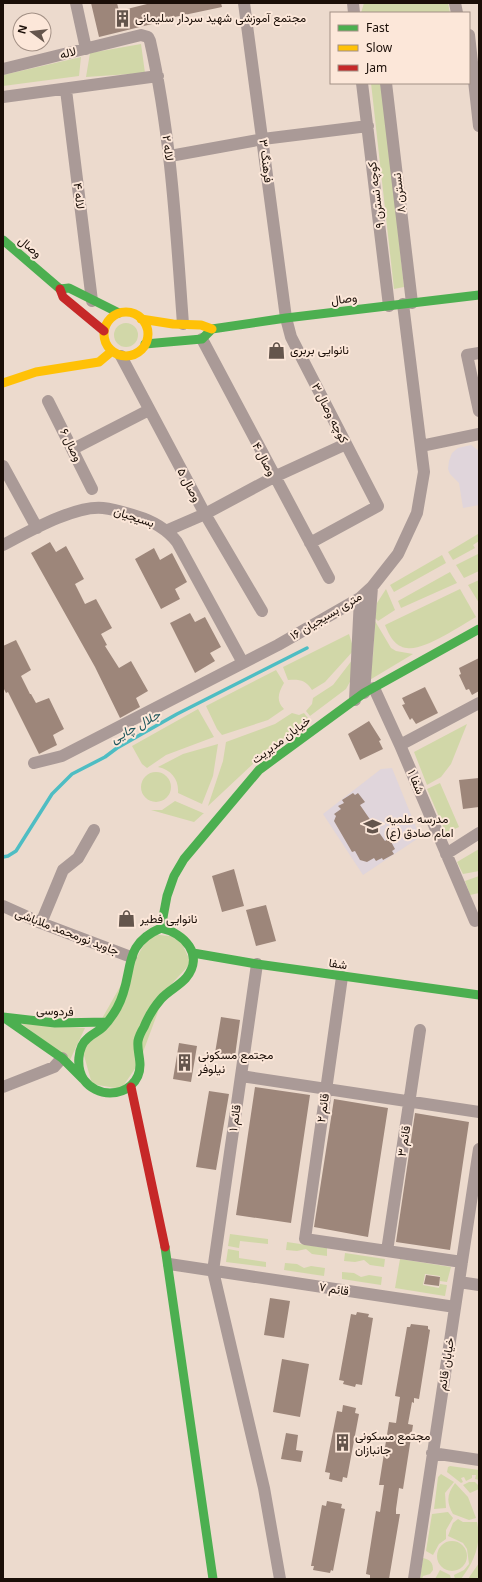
<svg xmlns="http://www.w3.org/2000/svg" width="482" height="1582" font-family="'Noto Sans',Vazirmatn,sans-serif">
<rect width="100%" height="100%" fill="#ecdacd"/>
<path fill="#e0d5db" d="M471,445l8,6v54l-16,3 -4,-25 -9,-9 -2,-5 1,-8 3,-8 6,-5z
M392,768l28,69 -57,38 -40,-61 58,-45z"/>
<path fill="#d1d7a8" d="M364,3h84l2,10h-89z
M141,44l4,29 -59,4 4,-24z
M81,57l-2,19 -76,10v-11z
M371,83h11l22,204 -10,2z
M114 335a12 12 0 1 1 24 0a12 12 0 1 1-24 0Z
M478,534l1,7 -6,4 2,3 -22,12 -5,-8z
M478,554l1,17 -15,7 -8,-13z
M442,555l4,8 -52,29 -4,-7z
M450,572l7,11 -56,25 -3,-7z
M479,580v23l-11,-18z
M386,589l9,21 -17,11 -3,-3 2,-15z
M460,589l16,28c-16,9 -52,34 -69,31 -12,-1 -18,-13 -22,-23z
M375,621l16,27 5,3 17,3 -45,27 5,-25z
M349,634l5,16 -29,32 -13,8c-6,-10 -13,-11 -24,-10l-5,-13z
M356,655l-4,23 -6,11 -36,27 -4,-5 6,-7 1,-6 20,-13z
M276,670l8,13c-6,10 -8,18 0,26l-16,11 -46,15 -5,-6 -11,-23z
M198,709l16,28 -48,18 -19,13 -5,-4 -10,-18z
M292,713l7,2 5,-2 4,5 -53,44 -47,44 15,-45 3,-19 49,-18z
M467,724l-16,40 -10,13 -14,8 -13,-33z
M218,744l-5,32 -11,28 -24,-11c1,-13 -6,-23 -20,-26l25,-13z
M141 787a15 15 0 1 1 30 0a15 15 0 1 1-30 0Z
M440,783l19,44 -13,6 -19,-44z
M175,801l28,12h1l-10,9 -43,-12h11z
M479,849v22l-16,3 -6,-12z
M479,876v17l-9,2 -5,-14z
M150,934l29,3 12,26 -25,27 -27,73 -18,26 -29,-5 -9,-32z
M22,1024l63,4 -15,32z
M230,1234l38,5v5l-28,-3 -1,7 -11,-2z
M287,1242l40,6v8l-15,-2 -6,-5 -9,2 -11,-1z
M228,1249l11,2v7l27,4v5l-40,-5z
M345,1253l40,6 -1,8 -14,-2 -6,-5 -9,2 -11,-1z
M400,1259l51,8 -4,15 -7,-1v-5l-15,-2 -2,11 16,3 1,-4 7,1 -2,11 -50,-8z
M285,1263l12,1 7,4 7,-2 14,2 -1,8 -40,-6z
M342,1272l12,1 7,4 8,-2 13,2 -1,8 -39,-6z
M450,1466l29,4v10l-4,-1 1,-4h-4v3l-6,3 -2,-4 -3,1 2,4 -2,1 -14,-11 1,-5z
M441,1474l13,8 -9,11 1,15 -12,1 4,-32z
M469,1482h6l4,4v3l-9,4 -7,-8z
M455,1483l13,14 8,21 -7,2 -16,-6c-7,-12 -6,-20 2,-31z
M448,1512l5,6 -7,12v9l-7,5 -6,11 -7,-4 6,-37z
M458,1519l5,3h14c5,22 -3,40 -16,57h-6l-1,-4 10,-5 5,-6 -2,-15 -4,-6 -15,-7 5,-13z
M437 1556a15 15 0 1 1 30 0a15 15 0 1 1-30 0Z
M423,1558c7,2 10,4 10,12l-3,4 -7,2 -1,3h-2z
M479,1563v16h-11z
M440,1570l10,5 1,4h-16z"/>
<g fill="none" stroke-linecap="round" stroke-linejoin="round">
<path stroke="#4ebdc3" stroke-width="3.5" d="M3,857l5,-1 8,-5 36,-57 20,-20 33,-17 12,-9 60,-34 130,-66"/>
</g>
<path fill="#9d867a" d="M91,3h26l2,8 32,-8h70l1,4 -71,15 1,2 -53,13z
M50,542l6,10 10,-6 18,33 -9,5 10,20 11,-5 16,29 -11,6 6,11 -2,1 14,22 12,-7 17,30 -12,7 4,9 -20,11 -25,-51 -64,-114z
M154,548l6,12 12,-7 15,29 -12,7 5,10 -19,10 -26,-50z
M190,613l5,9 10,-5 16,30 -11,6 5,8 -20,12 -25,-50z
M16,640l15,30 -10,6 9,18h1l5,9 13,-5 15,31 -11,6 4,10 -18,9 -31,-62 -2,1 -3,-6v-41z
M479,658v33l-7,4 -3,-6 -3,1 -7,-15 2,-1 -2,-6z
M425,687l13,26 -22,11 -4,-6 -2,2 -8,-15 3,-1 -3,-6z
M369,721l12,19 -2,1 4,8 -23,11 -12,-26z
M479,778v29l-16,2 -4,-29z
M353,793l2,2 3,-2 7,9 -5,3 25,36 4,-3 6,11 -3,2 2,3 -11,6 -1,-2 -6,3 -2,-3 -7,4 -7,-2 -5,-9 -3,1 -18,-31 2,-5 -2,-2 7,-5 -3,-3 6,-3 -2,-3z
M234,869l10,37 -22,6 -10,-36z
M266,905l10,36 -20,5 -10,-36z
M221,1017l19,3 -5,36 -20,-3z
M179,1043l18,3 -6,36 -18,-3z
M255,1087l55,8 -19,128 -55,-8z
M209,1091l20,3 -13,76 -20,-3z
M334,1099l54,9 -20,129 -54,-10z
M415,1113l54,9 -19,128 -54,-8z
M426,1275l14,2 -1,9 -15,-2z
M270,1298l20,3 -6,37 -20,-3z
M357,1312l12,2 -1,3 5,1 -11,67 -6,-1 -1,3 -12,-3 1,-3 -5,-1 12,-66 5,1z
M411,1324l17,2v3l2,1 -11,69 -5,-1v5l-2,-1 -4,22 5,1 -10,64 -4,-1 -3,21v5h4l-11,65h-19v-4l-4,-1 10,-63 4,1 4,-27h-5l10,-63 7,1 4,-26 -5,-1 12,-69h3z
M282,1359l27,5 -9,53 -27,-5z
M343,1405l13,3 -1,5 4,1 -12,64 -4,-1 -1,5 -13,-3 1,-6 -5,-1 12,-61 5,1z
M286,1433l12,2 -2,15 7,1 -2,11 -20,-3z
M327,1501l15,3 -1,4 4,1 -12,62 -2,-1 -1,3 -17,-3 1,-4h-3l11,-61 4,1z"/>
<g fill="none" stroke-linecap="round" stroke-linejoin="round">
<path stroke="#aa9a97" stroke-width="12" d="M76,3l10,46
M244,3l42,315 5,19 87,169 -68,37
M353,3l1,10
M455,3l2,10
M469,35l10,91
M3,69l138,-34 7,2 2,4c21,93 26,188 33,283
M362,83l27,223
M386,83l26,220
M66,90l26,211
M3,97l155,-21
M170,156l93,-17 105,-13
M202,339l127,239
M479,353l-12,2 12,56
M121,356l84,158 57,97
M48,401l44,88
M421,446l58,-12
M73,449l76,-39
M3,466l34,62
M168,530l37,-16 69,-37 72,-33
M3,545c25,-13 72,-40 100,-37 11,1 23,5 33,8 17,5 30,12 41,26l66,121
M374,688l26,57 75,176
M364,693l8,-106
M355,700l5,-102
M400,745l79,-42
M34,763l28,-7 216,-111 82,-47 12,-11 26,-33 19,-41 7,-41 -21,-168
M446,854l33,-21
M3,906l38,17 90,34
M41,923l22,-53 15,-12 16,-28
M257,964l-44,307 51,217 16,91
M342,977l-37,262 157,23
M241,1076l238,36
M3,1087l51,-20 8,-9
M387,1251l33,-221
M169,1264l286,43
M459,1282l20,3
M432,1453l47,7
M414,1579l65,-430"/>
<path stroke="#4caf50" stroke-width="9" d="M3,240l57,49
M60,289l9,-1 50,25
M212,329l74,-11 193,-23
M145,344l57,-5 10,-10
M161,928l6,-32 7,-20 10,-17 75,-89 105,-77 115,-64
M161,928c23,5 44,27 25,50 -7,8 -18,13 -25,21 -7,8 -13,18 -17,28 -3,5 -5,9 -6,14 -1,8 2,16 2,24 0,17 -14,28 -30,28 -10,0 -20,-5 -26,-13 -8,-12 -7,-33 4,-42 4,-4 10,-6 15,-11 5,-5 10,-12 14,-19 19,-34 2,-62 44,-80z
M193,953l64,11 222,31
M3,1017l52,6 52,-1
M6,1019l56,39 21,21
M165,1247l48,332"/>
<path stroke="#ffc107" stroke-width="9" d="M104 334a22 22 0 1 1 44 0a22 22 0 1 1-44 0Z
M141,319l32,5 28,1 11,4
M3,383l33,-11 63,-10 13,-11"/>
<path stroke="#c62828" stroke-width="9" d="M60,289l3,8 41,34
M131,1087l34,160"/>
</g>
<defs>
<symbol id="building-bare" viewBox="-9 -9 18 18"><path d="M-4-6H4V6H1V3H-1V6H-4ZM-2.5-4.3h1.7v1.8h-1.7ZM.8-4.3h1.7v1.8H.8ZM-2.5-1h1.7V.8h-1.7ZM.8-1h1.7V.8H.8Z" fill="#64554c" stroke="#fce7d9" stroke-width="2.5" paint-order="stroke"/></symbol>
<symbol id="shop-bare" viewBox="-9 -9 18 18"><path d="M-5-2.5h2.3a2.7 3.5 0 0 1 5.4 0H5L5.5 6h-11ZM-1.5-2.5h3a1.5 2.3 0 0 0-3 0Z" fill="#64554c" stroke="#fce7d9" stroke-width="2.5" paint-order="stroke"/></symbol>
<symbol id="university-bare" viewBox="-9 -9 18 18"><path d="M0-5L7-2L0 1L-7-2ZM-4 1L0 2.5L4 1V4Q0 6-4 4Z" fill="#64554c" stroke="#fce7d9" stroke-width="2.5" paint-order="stroke"/></symbol>
</defs>
<g fill-rule="evenodd">
<use href="#building-bare" x="110" y="6" width="25" height="25"/>
<use href="#shop-bare" x="264" y="338" width="25" height="25"/>
<use href="#university-bare" x="360" y="814" width="25" height="25"/>
<use href="#shop-bare" x="114" y="906" width="25" height="25"/>
<use href="#building-bare" x="172" y="1050" width="25" height="25"/>
<use href="#building-bare" x="330" y="1430" width="25" height="25"/>
</g>
<g text-anchor="middle" stroke-width="4" stroke-linejoin="round" paint-order="stroke">
<g font-size="12" fill="#1a0e07" stroke="#fce7d9" text-anchor="start">
<text x="135" y="22">مجتمع آموزشی شهید سردار سلیمانی</text>
<text x="290" y="354">نانوایی بربری</text>
<text x="386" y="823">مدرسه علمیه<tspan x="386" dy="14">امام صادق (ع)</tspan></text>
<text x="140" y="923">نانوایی فطیر</text>
<text x="198" y="1059">مجتمع مسکونی<tspan x="198" dy="14">نیلوفر</tspan></text>
<text x="355" y="1440">مجتمع مسکونی<tspan x="355" dy="14">جانبازان</tspan></text>
</g>
<g font-size="12" fill="#1a0e07" stroke="#fce7d9">
<text transform="translate(68 53) rotate(-14)" y="4">لاله</text>
<text transform="translate(168 148) rotate(83)" y="4">لاله ۲</text>
<text transform="translate(266 161) rotate(83)" y="4">فرهنگ ۳</text>
<text transform="translate(399 193) rotate(-97)" y="4">نسترن ۸</text>
<text transform="translate(376 195) rotate(-97)" y="4">کوچه نسترن ۹</text>
<text transform="translate(79 196) rotate(83)" y="4">لاله ۴</text>
<text transform="translate(30 247) rotate(40)" y="4">وصال</text>
<text transform="translate(344 299) rotate(-7)" y="4">وصال</text>
<text transform="translate(330 413) rotate(63)" y="4">کوچه وصال ۳</text>
<text transform="translate(71 445) rotate(64)" y="4">وصال ۶</text>
<text transform="translate(264 459) rotate(62)" y="4">وصال ۴</text>
<text transform="translate(189 485) rotate(62)" y="4">وصال ۵</text>
<text transform="translate(134 517) rotate(18)" y="4">بسیجیان</text>
<text transform="translate(326 616) rotate(-31)" y="4">۱۶ متری بسیجیان</text>
<text transform="translate(281 740) rotate(-37)" y="4">خیابان مدیریت</text>
<text transform="translate(416 782) rotate(67)" y="4">شفا ۱</text>
<text transform="translate(67 932) rotate(21)" y="4">جاوید نورمحمد ملاباشی</text>
<text transform="translate(338 964) rotate(8)" y="4">شفا</text>
<text transform="translate(55 1011) rotate(3)" y="4">فردوسی</text>
<text transform="translate(323 1108) rotate(-82)" y="4">قائم ۲</text>
<text transform="translate(235 1118) rotate(-82)" y="4">قائم ۱</text>
<text transform="translate(404 1141) rotate(-81)" y="4">قائم ۳</text>
<text transform="translate(334 1289) rotate(9)" y="4">قائم ۷</text>
<text transform="translate(446 1364) rotate(-81)" y="4">خیابان قائم</text>
</g>
<g font-size="13" font-style="italic" fill="#1d565c" stroke="#fce7d9">
<text transform="translate(135 726) rotate(-29)" y="5">جلال چایی</text>
</g>
</g>
<rect width="482" height="1582" fill="none" stroke="#1a0e07" stroke-width="8"/>
<rect x="330" y="12" width="140" height="72" fill="#fce7d9" stroke="#a29085"/>
<rect x="338" y="25" width="20" height="6" fill="#4caf50" stroke="#a29085"/>
<text x="366" y="32" font-size="12" fill="#1a0e07">Fast</text>
<rect x="338" y="45" width="20" height="6" fill="#ffc107" stroke="#a29085"/>
<text x="366" y="52" font-size="12" fill="#1a0e07">Slow</text>
<rect x="338" y="65" width="20" height="6" fill="#c62828" stroke="#a29085"/>
<text x="366" y="72" font-size="12" fill="#1a0e07">Jam</text>
<g transform="translate(32 32) rotate(285)"><circle r="19" fill="#fce7d9" stroke="#a29085"/>
<path d="M0-3L7 15L0 10L-7 15Z" fill="#64554c"/>
<text y="-6" font-size="11" font-weight="bold" text-anchor="middle" fill="#1a0e07">N</text>
</g>
</svg>
